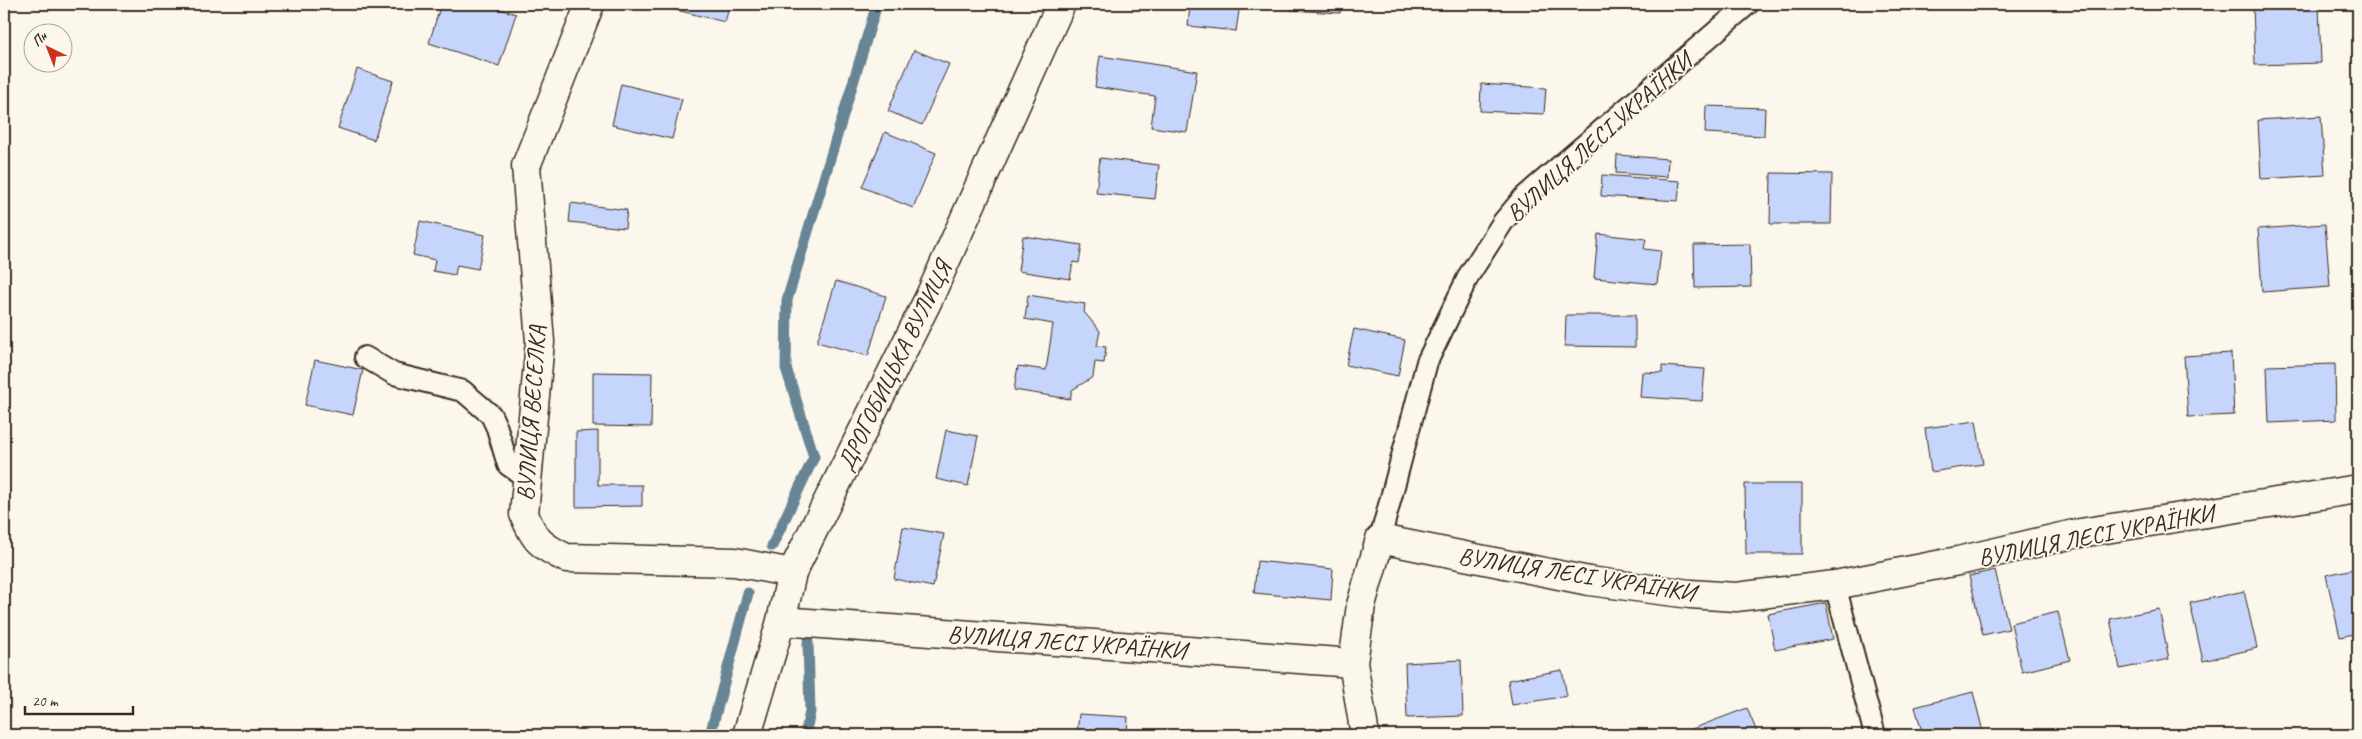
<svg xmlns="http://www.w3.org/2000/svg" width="2362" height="739" font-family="Caveat,sans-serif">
<rect width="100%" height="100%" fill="#fbf7ec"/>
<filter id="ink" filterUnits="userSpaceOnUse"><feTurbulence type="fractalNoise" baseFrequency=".02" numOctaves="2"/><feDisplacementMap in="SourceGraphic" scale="10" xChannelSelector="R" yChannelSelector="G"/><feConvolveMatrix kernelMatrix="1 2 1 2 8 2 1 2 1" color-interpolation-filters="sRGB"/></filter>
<g filter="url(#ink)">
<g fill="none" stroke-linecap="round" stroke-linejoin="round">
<path stroke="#678595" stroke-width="11" d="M772,546l42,-89 -28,-89 1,-68 90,-296
M710,735l38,-142
M805,735l5,-23 -2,-70"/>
</g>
<path fill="#c6d5fc" stroke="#3b2a1e" d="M441,4h43l32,10 -17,52 -70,-23z
M665,4h65l-5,18 -61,-15z
M1190,4h50l-4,27 -48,-5z
M1290,4h51l-1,9 -50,-3z
M2319,4l2,59 -66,2 -2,-60z
M914,50l35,14 -27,61 -34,-14z
M1100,56l97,15 -10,61 -36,-5 4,-31 -60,-9z
M357,69l36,12 -19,59 -36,-12z
M621,84l61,15 -10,40 -60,-14z
M1481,84l65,4 -2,26 -64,-3z
M1706,106l59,2 -1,28 -59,-3z
M2321,116l4,59 -64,4 -3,-59z
M885,132l51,21 -23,55 -51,-21z
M1617,155l51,4 -1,18 -51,-4z
M1100,158l59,7 -4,34 -59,-6z
M1771,173l61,1 -1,50h-61z
M1602,175l78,6 -2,20 -77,-5z
M571,203l56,7 -2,18 -56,-6z
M420,221l65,14 -7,34 -21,-4 -2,10 -22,-4 2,-11 -22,-5z
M2325,224l5,63 -68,5 -4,-63z
M1598,234l48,5 -2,10 17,2 -4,33 -63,-6z
M1023,236l59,9 -3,18 -6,-1 -3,17 -52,-8z
M1750,244l1,43 -56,1 -1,-43z
M836,281l50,15 -18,60 -51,-14z
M1028,295l57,9 -1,8 16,19 -3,15 9,1 -2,16 -9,-1 -2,15 -21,13 -2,9 -56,-9 4,-24 28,4 7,-46 -28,-5z
M1566,315h69v32l-70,-1z
M1354,329l51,11 -7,36 -52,-11z
M2231,353l3,62 -46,2 -4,-61z
M315,360l48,10 -10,45 -48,-10z
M2335,364l1,56 -67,3 -2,-57z
M1662,366l43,3 -3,32 -62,-4 2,-25 20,1z
M593,372l59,1 -1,54 -58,-1z
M1976,421l7,43 -52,8 -6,-44z
M946,430l32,6 -10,50 -32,-7z
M598,431v54h44v21l-66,1v-75z
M1745,484h57v70h-56z
M903,527l41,7 -11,53 -39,-8z
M1257,561l76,8 -2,31 -77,-7z
M2358,568v65l-18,4 -14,-62z
M1995,570l14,59 -26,6 -14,-59z
M2244,591l13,57 -54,13 -13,-58z
M1826,603l7,36 -58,11 -7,-36z
M2159,609l10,50 -49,10 -10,-50z
M2058,612l12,48 -48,12 -11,-49z
M1461,660l2,56 -56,2 -2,-55z
M1562,670l5,26 -55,9 -4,-25z
M1973,692l10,40 -13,3h-47l-8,-28z
M1747,708l11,27h-63l-3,-6z
M1079,714l49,3 -1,18h-50z"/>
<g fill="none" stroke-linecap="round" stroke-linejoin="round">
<defs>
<path id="lane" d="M365,357l29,17 69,17 28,24 6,13 11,37 19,13
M1380,539l47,-177 42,-87 34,-53 21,-25 224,-193
M1835,585l40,150"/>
<path id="street" d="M590,4l-64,162 14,176 -16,172c10,26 17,32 42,44l169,4 57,11
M781,621l572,42 12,72
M1353,663l8,-58 19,-66 209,42 101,13 46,3 99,-12 123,-24 116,-27 284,-45"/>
<path id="secondary" d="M747,735l34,-114 11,-48 137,-275 132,-294"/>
</defs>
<use href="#lane" stroke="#3b2a1e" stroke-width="24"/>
<use href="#street" stroke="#3b2a1e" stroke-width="31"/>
<use href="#secondary" stroke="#3b2a1e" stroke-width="31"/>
<use href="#lane" stroke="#fbf7ec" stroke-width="20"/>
<use href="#street" stroke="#fbf7ec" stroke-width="28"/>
<use href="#secondary" stroke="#fbf7ec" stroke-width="28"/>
</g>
</g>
<g text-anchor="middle" stroke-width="4" stroke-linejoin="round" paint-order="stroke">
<g font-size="24" fill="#3b2a1e" stroke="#fbf7ec">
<text transform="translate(1599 137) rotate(-42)" y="8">ВУЛИЦЯ ЛЕСІ УКРАЇНКИ</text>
<text transform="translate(894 366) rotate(-64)" y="8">ДРОГОБИЦЬКА ВУЛИЦЯ</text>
<text transform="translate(531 413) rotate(-86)" y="8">ВУЛИЦЯ ВЕСЕЛКА</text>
<text transform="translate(2096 535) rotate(-11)" y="8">ВУЛИЦЯ ЛЕСІ УКРАЇНКИ</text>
<text transform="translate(1577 574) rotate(9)" y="8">ВУЛИЦЯ ЛЕСІ УКРАЇНКИ</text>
<text transform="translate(1067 642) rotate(4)" y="8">ВУЛИЦЯ ЛЕСІ УКРАЇНКИ</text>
</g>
</g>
<rect width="2362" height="739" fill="none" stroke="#fbf7ec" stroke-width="20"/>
<rect x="10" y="10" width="2342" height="719" fill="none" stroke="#3b2a1e" stroke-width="2" filter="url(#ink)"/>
<g transform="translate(48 48) rotate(317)"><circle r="24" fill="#fbf7ec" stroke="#aea59a"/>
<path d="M0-4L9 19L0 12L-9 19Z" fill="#c8321e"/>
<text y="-8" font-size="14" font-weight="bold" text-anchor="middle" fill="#3b2a1e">Пн</text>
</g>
<path d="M25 706v8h108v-8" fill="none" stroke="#3b2a1e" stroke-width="2.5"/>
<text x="32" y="706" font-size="15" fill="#3b2a1e" stroke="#fbf7ec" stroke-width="4" paint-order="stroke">20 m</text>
</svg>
